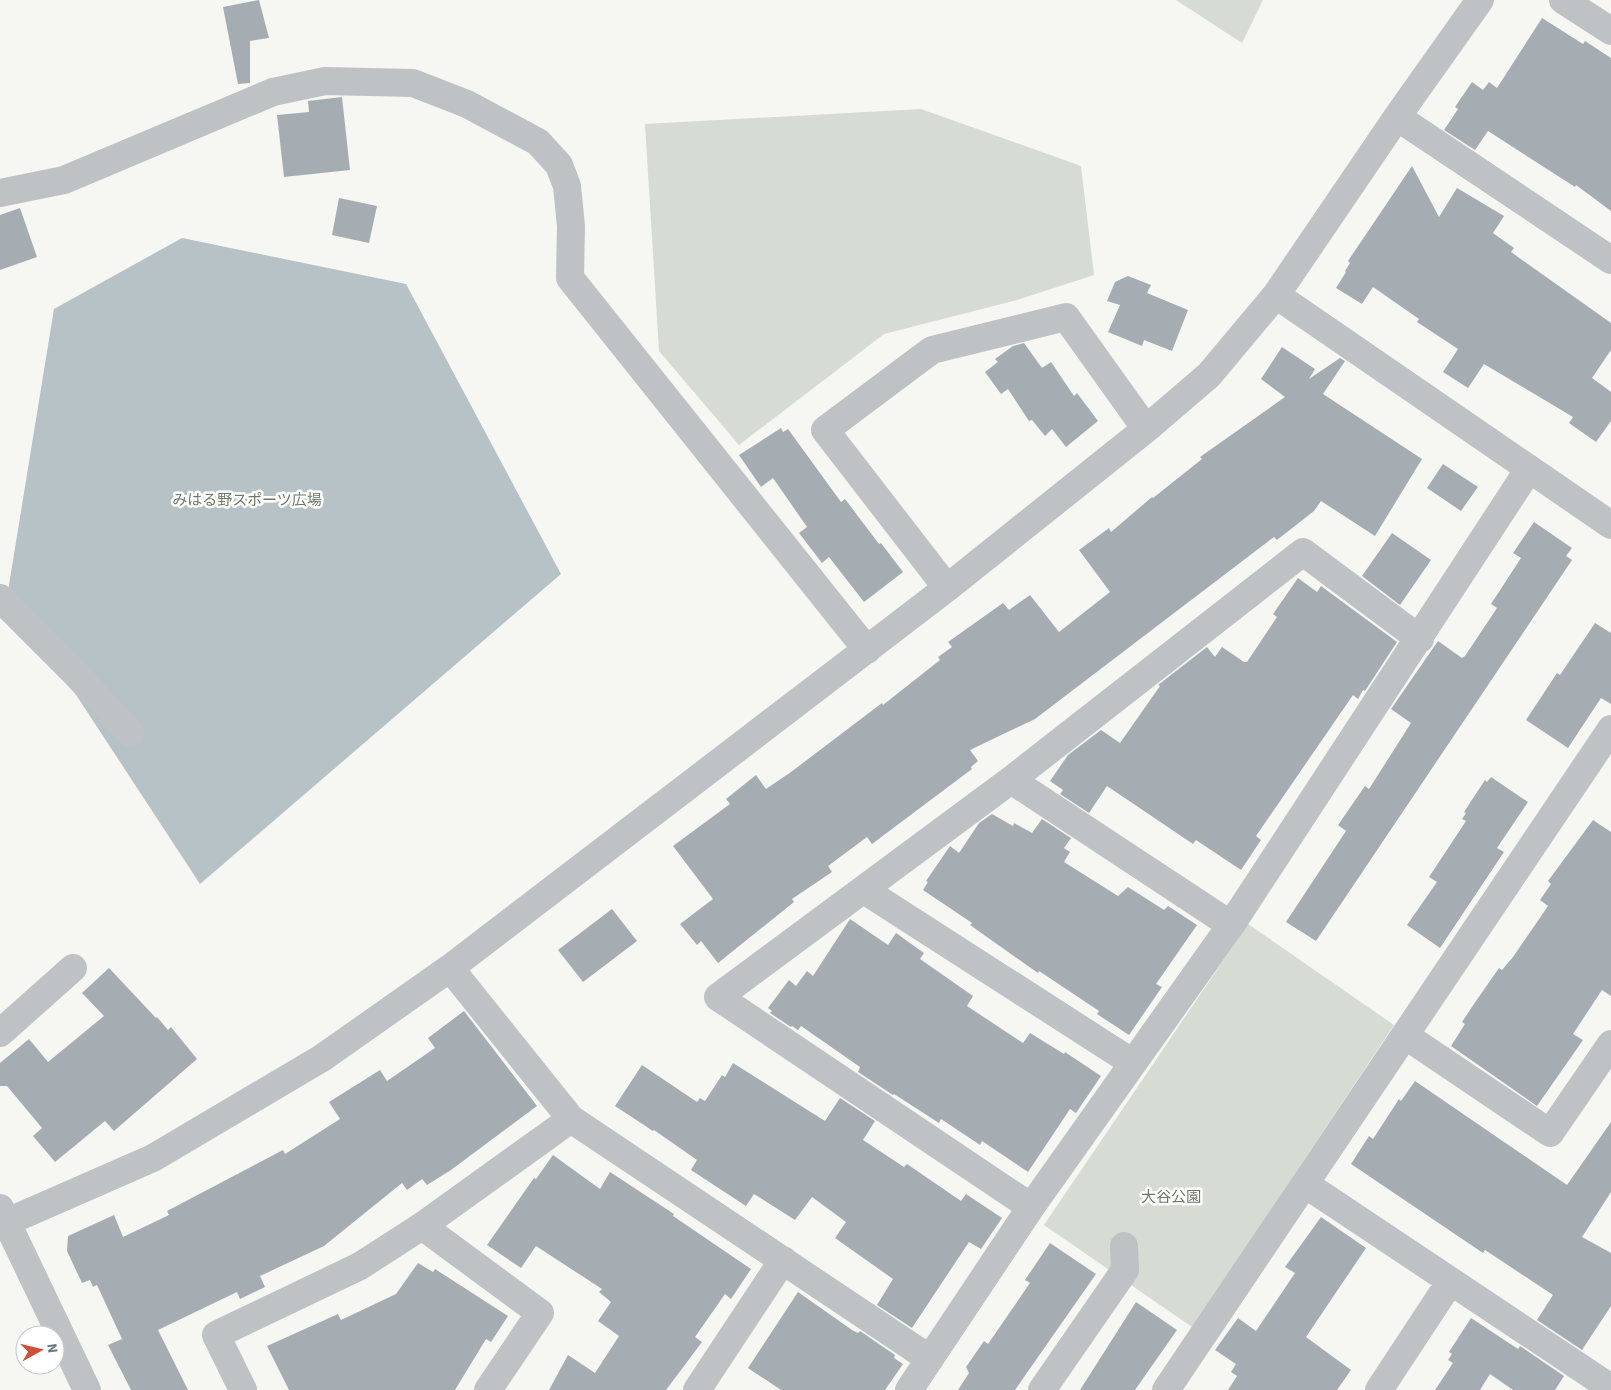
<svg xmlns="http://www.w3.org/2000/svg" width="1611" height="1390" font-family="'Source Sans 3','Noto Sans JP',sans-serif">
<rect width="100%" height="100%" fill="#f6f6f3"/>
<path fill="#d6dbd3" d="M1176,0h87l-21,43z
M921,109l160,57 13,109 -77,25 -133,34 -145,111 -80,-94 -14,-227z
M1248,924l146,101 -202,302 -148,-102z"/>
<path fill="#b6c2c5" d="M182,238l224,46 155,290 -361,310 -192,-293 46,-282z"/>
<path fill="#a6adb2" d="M259,0l10,38 -19,3v42l-12,1 -15,-77z
M1542,18l41,26 2,-3 26,17v153l-35,-26 -1,2 -87,-56 -13,19 -31,-20 14,-21 -3,-2 17,-25 11,8 6,-8 8,6z
M342,97l8,73 -66,7 -7,-62 32,-3 -1,-11z
M1412,166l27,51 18,-29 47,28 -11,17 21,15 -3,4 100,71v27l-19,28 19,14v29l-15,21 -27,-19 4,-6 -89,-53 -16,24 -25,-16 15,-23 -41,-27 2,-3 -46,-32 -11,17 -26,-16 10,-16 -1,-1 5,-8 -2,-2z
M339,198l38,8 -8,37 -37,-8z
M20,208l17,49 -37,13v-55z
M1128,276l23,9 -4,8 41,17 -16,41 -28,-11 -2,6 -34,-14 12,-27 -13,-4 8,-19z
M1024,343l18,25 9,-6 23,34 3,-3 21,28 -32,26 -14,-18 -7,7 -13,-16 -3,1 -21,-32 -7,5 -16,-22 13,-10 -3,-3 18,-13z
M1282,347l33,22 -6,10 31,-21 5,3 -22,33 99,65 -47,77 -54,-35 -7,10 -37,29 -3,-3 -239,182 -65,31 8,11 -7,6 1,2 -100,75 -5,-7 -39,29 4,6 -40,27 2,3 -76,61 -17,-22 -4,4 -17,-21 33,-25 -40,-53 57,-42 -4,-5 30,-24 10,14 25,-17 91,-69 1,2 57,-45 -2,-3 14,-10 -4,-5 55,-39 6,7 21,-15 29,37 51,-40 -31,-42 30,-22 2,4 41,-35 1,1 49,-39 -2,-2 85,-60 -24,-18z
M781,428l2,4 5,-3 53,73 4,-3 34,45 2,-1 22,29 -39,30 -35,-45 -7,6 -23,-30 8,-6 -34,-49 -12,9 -22,-32z
M1443,464l35,23 -17,24 -34,-23z
M1534,522l38,26 -6,8 6,4 -256,381 -30,-19 60,-91 -8,-6 27,-39 4,3 42,-66 -20,-14 47,-68 24,17 3,-2 32,-48 -6,-4 30,-46 -8,-5z
M1392,533l39,27 -31,45 -38,-29z
M1298,578l19,14 4,-6 76,56 -32,49 -2,-1 -5,9 -5,-4 -97,141 5,4 -20,30 -45,-30 -3,4 -86,-58 -18,27 -29,-19 3,-4 -13,-9 18,-26 33,-25 19,13 40,-57 -2,-1 49,-38 8,10 7,-10 22,15h3l30,-45 -4,-3z
M1595,623l16,10v71l-10,-6 -33,50 -42,-28 31,-47 3,2z
M1491,777l37,25 -31,46 7,4 -64,96 -33,-23 30,-43 -8,-5 37,-56 -4,-2 4,-6 -2,-1 21,-32 2,2z
M992,814l21,12 1,-3 18,10 10,-14 29,19 -7,10 6,4 -6,10 54,34 10,-9 36,23 4,-4 29,19 -41,59 6,3 -33,48 -32,-21 2,-3 -60,-40 -1,2 -68,-48 2,-2 -49,-33 5,-8 -2,-1 24,-35 9,7 20,-30z
M1593,820l18,12v164l-9,-6 -29,44 10,6 -46,66 -86,-60 14,-22 -3,-2 14,-21 23,-33 3,2 11,-13 35,-51 -8,-6 11,-16 -3,-3z
M612,909l25,32 -54,41 -25,-32z
M850,919l38,26 8,-12 28,20 -4,6 53,37 -6,10 56,37 7,-10 34,21 1,-2 36,24 -25,37 -6,-4 -42,63 -46,-31 -2,4 -39,-26 -2,4 -45,-29 -1,1 -35,-23 2,-5 -59,-41 -3,4 -6,-4 -1,1 -21,-14 2,-2 -4,-3 21,-28 7,6 11,-15 6,5z
M109,968l47,50 1,-1 11,13 3,-3 26,32 -83,72 -9,-10 -50,41 -22,-26 9,-8 -35,-42h-7v-23l29,-24 19,23 56,-46 -22,-23z
M464,1011l73,95 -86,64 -24,15 -5,-6 -15,11 -5,-7 -78,63 -64,30 5,11 -25,12 -3,-7 -79,38 30,60h-57l-23,-45 14,-6 -25,-54 -4,2 -3,-7 -8,3 -15,-32 1,-15 46,-21 9,22 46,-22 -2,-4 116,-61 2,4 55,-35 -11,-17 51,-32 7,11 48,-33 -7,-10z
M733,1063l92,58 15,-23 35,23 -12,19 41,27 3,-3 54,37 5,-7 36,24 -21,31 -12,-7 -57,86 -35,-23 16,-26 -58,-41 11,-16 -34,-25 -17,23 -41,-26 -8,12 -55,-36 6,-10 -43,-30 -1,1 -38,-25 27,-41 55,37 3,-4 5,3 17,-26 3,2z
M1415,1081l152,104 44,-63v70l-29,45 29,16v53l-29,44 -45,-30 16,-25 -68,-45 -2,3 -132,-89 18,-28 4,3 26,-40 2,2z
M553,1155l47,34 10,-17 64,42 -1,2 78,53 -20,30 -6,-5 -30,43 7,5 -36,48h-117l19,-35 27,18 24,-37 -21,-15 13,-19 -12,-10 3,-3 -66,-43 -15,22 -34,-23 47,-67 2,1z
M1321,1217l45,31 -60,89 45,33 -14,20h-109l9,-14 -6,-4 5,-8 -21,-14 23,-32 18,13 39,-58 -10,-6z
M1050,1243l46,31 -81,116h-57l11,-17 -3,-6 18,-26 4,3 42,-61 -5,-3z
M418,1263l15,9 2,-3 73,47 -17,26 -5,-3 -31,51h-166l-22,-44 71,-32 3,6 55,-26z
M798,1292l54,38 6,3 2,-2 35,24 -1,3 9,6 -18,26h-104l-33,-22z
M1136,1302l41,28 -42,60h-55z
M1471,1318l47,31 2,-3 44,30 -9,14h-42l-23,-16 -10,16h-45l18,-27 -5,-3 4,-6 -3,-2z"/>
<g fill="none" stroke-linecap="round" stroke-linejoin="round">
<path stroke="#bec2c5" stroke-width="28" d="M1563,0l48,31
M1397,117l214,143
M0,193l64,-13 209,-88 52,-11 88,2 54,21 71,38 21,23 8,21 4,40 -1,52 297,372
M1276,295l335,230
M947,588l-122,-158 107,-80 134,-33 80,112
M0,598l77,77 53,58
M1011,780l220,145
M864,890l269,173
M450,968l121,151 359,240
M0,1033l73,-65
M1406,1036l144,97 61,-89
M1305,1184l306,204
M1031,1207l-313,-210 293,-217 292,-228 117,87
M0,1208l87,182
M7,1222l146,-64 169,-100 128,-90 497,-380 199,-159 63,-54 67,-80 121,-178 83,-117
M422,1226l118,87 -52,77
M243,1390l-27,-55 144,-69 62,-40 149,-107
M697,1390l86,-130
M909,1390l122,-183 200,-282 298,-456
M1042,1390l83,-120 -1,-24
M1166,1390l445,-661
M1379,1390l71,-108"/>
</g>
<g text-anchor="middle" stroke-width="5" stroke-linejoin="round" paint-order="stroke">
<g font-size="15" fill="#6c7966" stroke="#fff">
<text x="247" y="505">みはる野スポーツ広場</text>
<text x="1171" y="1202">大谷公園</text>
</g>
</g>
<g transform="translate(40 1350) rotate(82)"><circle r="24" fill="#ffffff" stroke="#c3c9cd"/>
<path d="M0-4L9 19L0 12L-9 19Z" fill="#d05039"/>
<text y="-8" font-size="14" font-weight="bold" text-anchor="middle" fill="#687881">N</text>
</g>
</svg>
